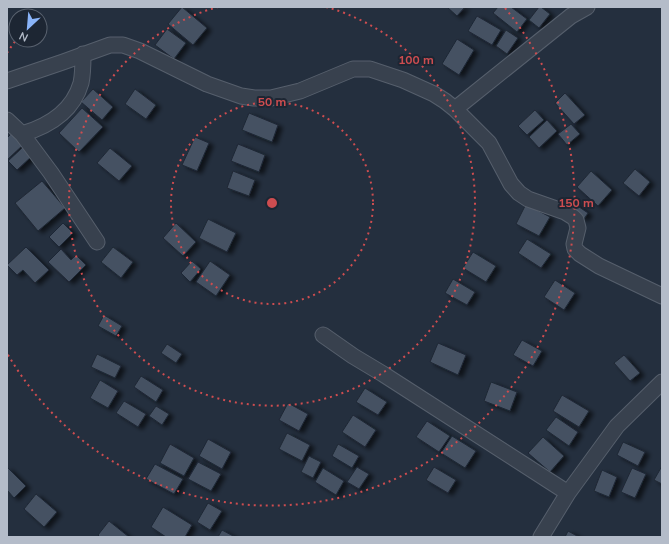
<svg xmlns="http://www.w3.org/2000/svg" width="669" height="544" font-family="Mulish,sans-serif">
<defs>
<filter id="shadow"><feDropShadow dx="4.5" dy="2.5" stdDeviation="2" flood-color="#0009"/></filter>
</defs>
<rect width="100%" height="100%" fill="#242f3e"/>
<path fill="#455162" stroke="#1f2835" filter="url(#shadow)" d="M182,7l25,21 -14,17 -25,-21z
M447,7h18l-8,9z
M498,7h13l16,12 -10,13 -24,-19z
M539,7h2l9,7 -11,14 -10,-8z
M477,16l24,14 -9,15 -24,-14z
M167,29l19,14 -12,16 -19,-14z
M506,30l12,8 -11,16 -11,-8z
M457,39l17,11 -15,25 -17,-11z
M93,89l20,18 -11,13 -21,-18z
M135,89l21,16 -10,14 -21,-15z
M565,93l20,22 -11,9 -19,-21z
M82,108l21,19 -24,25 -20,-19z
M535,110l9,10 -17,15 -9,-9z
M249,113l29,12 -6,17 -30,-12z
M547,120l10,11 -18,17 -10,-11z
M571,124l9,10 -13,11 -9,-11z
M13,132l11,12 -17,16v-22z
M195,137l14,6 -12,28 -15,-6z
M238,144l27,11 -6,17 -28,-11z
M23,147l9,9 -15,14 -9,-9z
M110,148l22,18 -13,15 -22,-18z
M635,169l15,13 -11,14 -16,-13z
M233,171l22,9 -6,16 -22,-8z
M591,171l21,19 -14,16 -21,-19z
M42,181l23,27 -27,23 -23,-28z
M569,200l19,13 -4,6 -19,-13z
M526,204l24,13 -11,19 -23,-12z
M208,219l28,14 -9,19 -28,-14z
M63,223l10,10 -14,14 -10,-10z
M176,223l20,19 -13,14 -20,-18z
M527,239l24,15 -10,14 -23,-15z
M26,247l23,23 -14,13 -12,-13 -6,5 -10,-10z
M113,247l20,15 -12,16 -20,-16z
M61,249l10,11 5,-5 10,10 -17,17 -21,-20z
M473,252l23,14 -10,16 -23,-14z
M192,261l9,8 -11,13 -9,-9z
M210,261l20,14 -14,21 -20,-14z
M453,279l22,13 -8,13 -22,-12z
M555,280l20,13 -11,17 -20,-13z
M104,315l18,11 -6,10 -18,-10z
M522,340l20,11 -9,15 -20,-11z
M438,343l28,12 -8,20 -28,-13z
M167,344l15,10 -6,9 -15,-10z
M97,354l24,12 -6,12 -24,-11z
M624,355l16,18 -10,8 -16,-18z
M141,376l22,14 -7,12 -22,-15z
M100,380l18,11 -10,17 -18,-10z
M491,382l26,10 -7,19 -26,-10z
M365,388l22,14 -9,13 -22,-13z
M562,395l27,16 -10,16 -26,-16z
M124,401l22,13 -8,13 -22,-14z
M288,403l20,11 -9,17 -20,-11z
M156,406l13,8 -7,11 -13,-9z
M353,415l23,15 -11,17 -23,-15z
M556,417l22,15 -9,14 -23,-16z
M427,421l23,15 -11,16 -23,-15z
M287,433l23,12 -8,16 -23,-12z
M452,436l24,15 -11,17 -24,-15z
M543,437l21,19 -14,16 -22,-19z
M208,439l23,13 -9,17 -23,-13z
M623,442l22,10 -7,14 -21,-11z
M170,444l24,14 -10,18 -24,-13z
M338,444l21,12 -7,12 -20,-12z
M309,456l12,6 -8,16 -12,-6z
M198,462l23,12 -10,17 -23,-12z
M155,464l28,15 -9,15 -28,-15z
M662,466v18l-8,-4z
M7,467l19,19 -12,12 -7,-8z
M357,467l12,7 -10,15 -12,-7z
M434,467l22,13 -8,13 -22,-13z
M323,468l21,13 -8,14 -21,-13z
M632,468l14,6 -11,24 -14,-6z
M602,470l15,7 -8,20 -15,-6z
M36,494l21,18 -13,15 -20,-18z
M208,503l14,8 -12,19 -13,-8z
M163,507l29,18 -7,12h-19l-15,-10z
M109,521l20,16h-30v-1l-1,-1z
M222,530l13,7h-17z
M568,531l11,6h-14z"/>
<g fill="none" stroke-linecap="round" stroke-linejoin="round">
<defs>
<path id="street" d="M7,81l56,-19 47,-17h13l17,6 67,33 34,12 13,2h17l29,-7 53,-22h17l33,11 31,14 11,7 10,8 34,34 22,41 8,9 9,6 37,13 8,5 3,3 2,8 -4,16 1,5 5,5 19,12 63,30
M455,109l116,-93 16,-9
M7,120l15,14 29,39 46,69
M22,134c27,-8 51,-23 59,-51 2,-9 2,-19 2,-29
M323,335l30,21 30,18 185,119
M541,537l27,-44 49,-67 45,-44"/>
</defs>
<use href="#street" stroke="#565f6c" stroke-width="17"/>
<use href="#street" stroke="#38414e" stroke-width="15"/>
</g>
<g fill="none" stroke="#ce4d50" stroke-width="2" stroke-dasharray="2 4">
<circle cx="272" cy="203" r="101"/>
<path d="M326 7A203 203 0 1 1 218 7"/>
<path d="M7 53A304 304 0 0 1 16 40M505 8A304 304 0 1 1 7 353"/>
</g>
<circle cx="272" cy="203" r="6" fill="#ce4d50" stroke="#1d2633" stroke-width="2"/>
<g font-size="12" text-anchor="middle" font-weight="bold" fill="#ce4d50" stroke="#1d2633" stroke-width="4" stroke-linejoin="round" paint-order="stroke">
<text x="416" y="64">100 m</text>
<text x="272" y="106">50 m</text>
<text x="576" y="207">150 m</text>
</g>
<rect width="669" height="544" fill="none" stroke="#b4bcc9" stroke-width="16"/>
<g transform="translate(28 28) rotate(206)"><circle r="19" fill="#1d2633" stroke="#59626f"/>
<path d="M0-3L7 15L0 10L-7 15Z" fill="#8ab4f8"/>
<text y="-6" font-size="11" font-weight="bold" text-anchor="middle" fill="#b4bcc9">N</text>
</g>
</svg>
